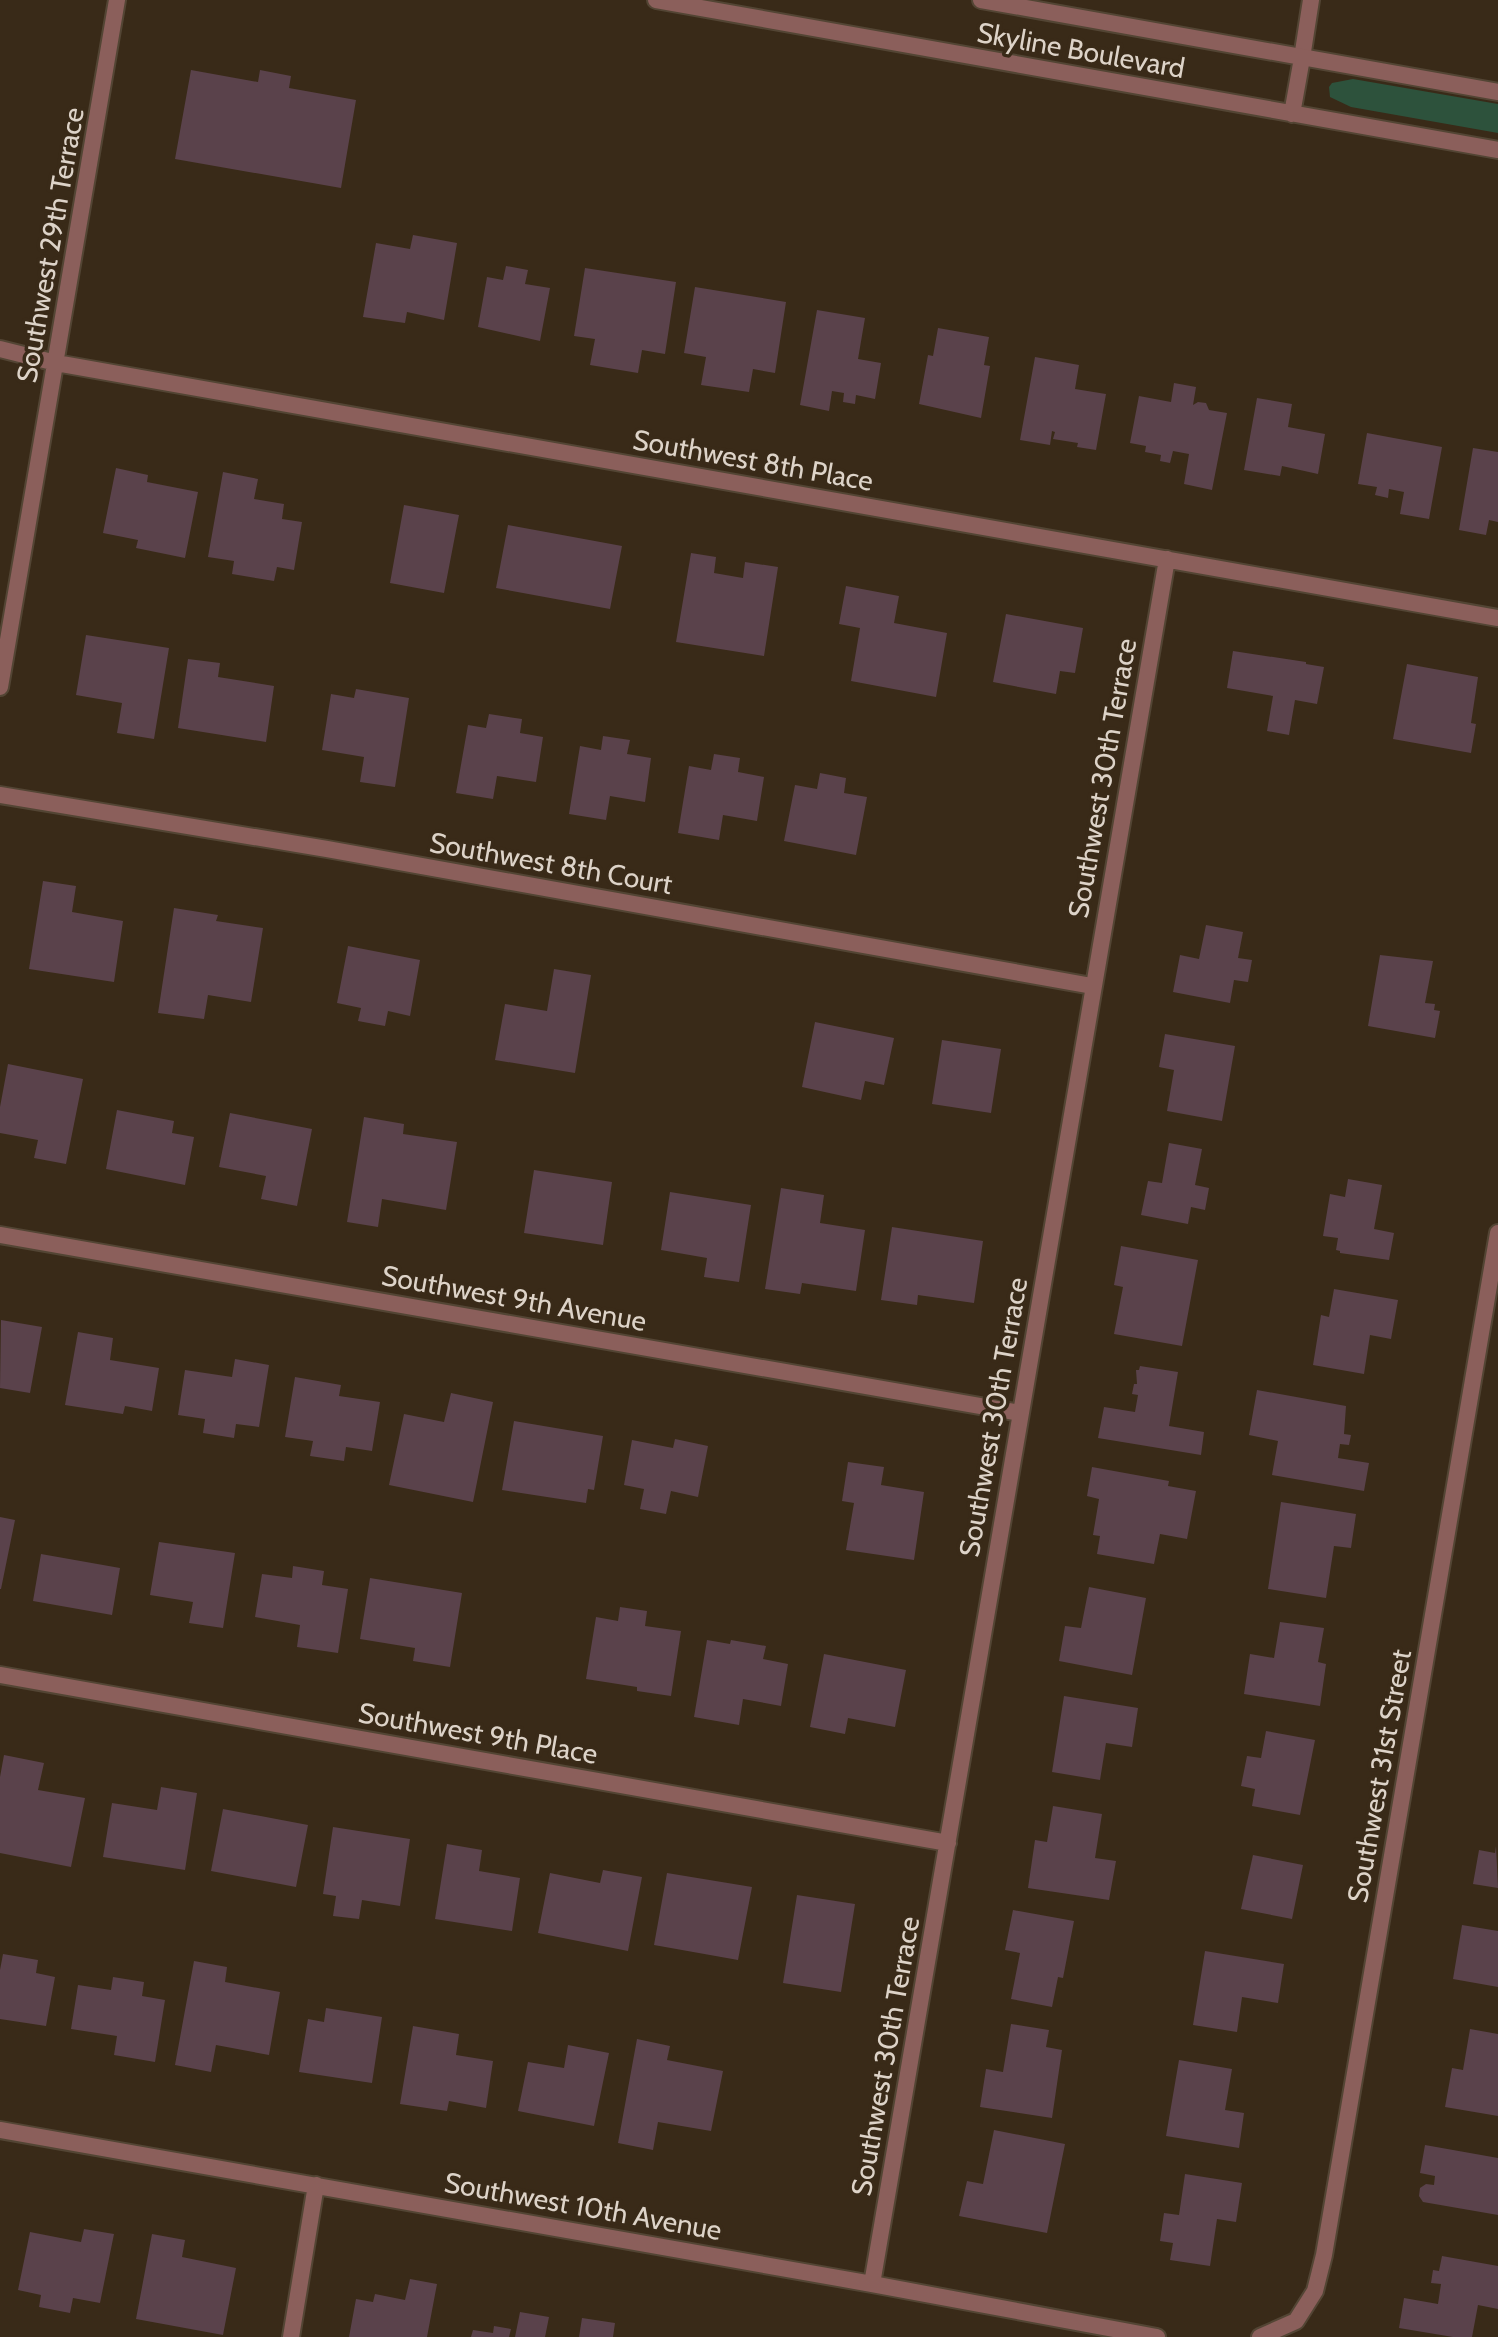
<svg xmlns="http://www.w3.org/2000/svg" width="1498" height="2337" font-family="Cabin,sans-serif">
<rect width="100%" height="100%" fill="#392a18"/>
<path fill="#2d523c" d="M1353,79l145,25v29l-147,-26 -21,-10 -1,-10 3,-4z"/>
<path fill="#5a424b" d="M191,70l67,12 2,-12 31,6 -2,12 67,12 -15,88 -166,-29z
M413,235l44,8 -13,77 -37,-8 -2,11 -42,-6 13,-74 34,6z
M506,266l22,4 -3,14 25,4 -10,53 -62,-14 9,-50 16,3z
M585,268l91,14 -11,72 -23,-4 -4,23 -48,-8 5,-26 -21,-3z
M695,287l91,15 -11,71 -22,-4 -4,23 -48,-7 5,-28 -22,-4z
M817,310l48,8 -7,41 23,4 -6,36 -19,-4 -1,9 -12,-2 1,-9 -12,-2 -3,20 -29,-6z
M938,328l51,9 -5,28 6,1 -9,52 -62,-14 9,-49 5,1z
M1035,357l44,8 -4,24 31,5 -10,56 -19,-3 1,-4 -25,-4 2,-7 -3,-1 -2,14 -30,-5z
M1174,383l22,4 -3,18 5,-3 8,1 3,7 18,3 -15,77 -28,-6 5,-30 -16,-3 -3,12 -10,-2 1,-6 -16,-3 1,-6 -16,-3 9,-47 32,6z
M1257,398l35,6 -4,23 37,7 -7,40 -36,-8 -2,10 -36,-6z
M1367,433l75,14 -13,72 -29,-5 4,-22 -15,-3 -1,9 -13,-3 2,-8 -19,-3z
M1473,448l25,4v70l-9,-2 -3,15 -27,-5z
M116,468l32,7 -1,7 51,10 -13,66 -49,-10 2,-8 -35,-7z
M223,472l35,7 -4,20 30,5 -2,15 20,3 -8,48 -17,-3 -3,14 -42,-7 2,-13 -26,-4z
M404,505l55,10 -15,78 -54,-10z
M508,525l114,21 -12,63 -114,-21z
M691,553l25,4 -2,16 29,5 2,-16 33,5 -14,89 -88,-14z
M846,586l53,10 -5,27 53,10 -11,64 -85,-16 9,-53 -21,-4z
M1006,614l77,14 -8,45 -15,-2 -4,23 -63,-12z
M86,635l83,13 -15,91 -37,-6 5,-30 -46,-8z
M1233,651l73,11v2l18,3 -7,37 -22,-4 -6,35 -22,-4 6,-35 -46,-8z
M188,659l32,4 -2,14 56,9 -8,56 -88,-14z
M1407,664l71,13 -7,46 5,1 -5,29 -78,-14z
M356,689l53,9 -14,89 -35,-5 4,-25 -42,-7 9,-56 23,4z
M489,714l33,5 -2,14 23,4 -7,45 -39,-6 -4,23 -37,-6 12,-68 18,3z
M603,736l27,4 -3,14 24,4 -6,44 -35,-6 -4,24 -37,-6 11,-68 21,4z
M714,754l26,4 -2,14 26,5 -7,44 -34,-6 -4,25 -41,-7 11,-67 22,4z
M820,773l26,5 -2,15 23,4 -11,58 -72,-14 11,-56 22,4z
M43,881l33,5 -4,26 51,9 -9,61 -85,-13z
M174,908l44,7 -2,6 47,7 -12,74 -43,-7 -4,24 -46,-6z
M1206,925l37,7 -5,26 14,2 -4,22 -14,-2 -4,23 -57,-11 7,-37 19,4z
M348,946l72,14 -10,56 -22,-5 -3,15 -27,-5 3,-13 -24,-5z
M1380,955l53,6 -8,42 10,1 -1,6 6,1 -5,27 -67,-12z
M554,969l37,6 -16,98 -80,-13 10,-56 42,7z
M815,1022l79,16 -10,47 -19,-4 -4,19 -59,-13z
M1165,1034l70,12 -13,75 -55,-10 7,-41 -15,-3z
M942,1040l59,9 -10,64 -59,-9z
M8,1064l75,15 -17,85 -32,-6 4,-18 -38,-7v-26z
M117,1110l57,11 -2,12 22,4 -9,48 -79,-16z
M230,1113l82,16 -15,77 -36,-7 5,-23 -47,-9z
M364,1117l40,7 -1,10 54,8 -11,68 -64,-11 -4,28 -31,-5z
M1169,1143l33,6 -7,36 14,3 -4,22 -14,-3 -3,17 -47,-9 7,-34 14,2z
M534,1170l78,12 -9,63 -79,-12z
M1348,1179l34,6 -8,44 20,4 -5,27 -49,-7v-2l-4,-1 2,-12 -15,-2 7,-42 15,3z
M781,1188l43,7 -4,28 45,7 -9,61 -54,-8 -2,11 -35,-5z
M670,1192l81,13 -12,77 -35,-5 3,-19 -46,-8z
M892,1227l91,14 -9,62 -56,-8 -1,10 -36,-5z
M1121,1246l77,14 -16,86 -68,-12 9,-47 -9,-2z
M1334,1289l64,11 -7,39 -21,-4 -6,39 -51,-9 8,-50 8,2z
M1,1320l41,7 -12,66 -30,-5z
M78,1332l35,6 -3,22 49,8 -7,43 -27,-5 -2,8 -58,-9z
M235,1359l34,6 -10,62 -23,-3 -2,14 -31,-5 2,-14 -27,-4 7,-45 47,7z
M1140,1366l38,6 -9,54 35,6 -3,23 -103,-17 6,-31 31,5 3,-17 -6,-1 2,-10h3l-1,-14h3z
M295,1377l46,8 -2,11 41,6 -8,49 -26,-4 -2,14 -34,-5 3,-15 -28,-4z
M1257,1390l89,16 -2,28 7,1 -2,10 -9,-1 -2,14 31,5 -5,28 -92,-16 6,-34 -29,-6z
M451,1393l42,9 -20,100 -84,-17 15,-71 40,8z
M514,1421l89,15 -9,54 -6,-1 -2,14 -84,-13z
M675,1439l33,7 -10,51 -27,-6 -5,23 -26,-5 4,-20 -20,-4 8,-45 41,8z
M848,1462l36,5 -3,18 43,7 -10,68 -68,-10 8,-47 -12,-2z
M1092,1467l77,14 -1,5 28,5 -9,48 -27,-5 -6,30 -57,-10 3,-18 -7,-1 6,-36 -12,-3z
M1281,1502l75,12 -5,34 -17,-2 -8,52 -58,-9z
M0,1517l15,3 -14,69h-1z
M159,1542l76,11 -12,75 -34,-5 4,-21 -43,-7z
M41,1554l79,14 -8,47 -79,-14z
M293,1566l31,5 -2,14 26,4 -10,64 -41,-6 3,-22 -45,-8 7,-43 30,4z
M370,1578l92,15 -12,74 -37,-6 2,-13 -55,-9z
M1089,1587l57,11 -14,77 -73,-14 6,-35 16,2z
M620,1607l27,4 -2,15 36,5 -10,65 -34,-5v-4l-51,-8 10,-62 22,4z
M1280,1622l44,6 -6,34 8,2 -6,42 -76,-12 6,-40 24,4z
M707,1640l23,4 1,-4 35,6 -3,13 25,5 -7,42 -38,-7 -4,26 -45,-8z
M824,1654l82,16 -11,57 -47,-9 -3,16 -35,-7z
M1064,1696l74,12 -6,39 -26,-4 -6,37 -48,-8z
M1266,1731l49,9 -15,75 -48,-9 3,-17 -14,-3 6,-30 14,2z
M4,1755l40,8 -6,27 47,8 -14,69 -71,-14v-76z
M161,1787l36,6 -12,77 -82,-13 9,-54 45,7z
M1053,1806l49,8 -7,44 21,3 -7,39 -81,-12 7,-48 12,2z
M223,1809l85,16 -12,62 -85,-16z
M333,1827l77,12 -10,67 -38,-6 -3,19 -26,-3 3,-20 -13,-2z
M447,1844l35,6 -3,21 41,7 -8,53 -77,-12z
M1496,1846l2,42 -25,-4 6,-34 16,3z
M1253,1855l50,10 -11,54 -51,-10z
M603,1870l39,7 -14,74 -90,-18 12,-60 50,10z
M667,1873l85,14 -14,73 -84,-15z
M797,1895l58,9 -14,88 -58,-9z
M1013,1910l61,11 -11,57 -5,-1 -6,30 -41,-8 9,-46 -15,-3z
M1462,1925l36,6v56l-45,-8z
M1205,1951l79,13 -6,39 -36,-6 -5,35 -44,-7z
M3,1954l35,6 -2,13 19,4 -9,49 -46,-7v-49z
M194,1961l33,6 -2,15 55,10 -11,63 -53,-10 -5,27 -36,-7z
M113,1977l31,5 -2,14 23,4 -10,62 -41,-7 3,-19 -46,-7 7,-44 33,5z
M326,2008l56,9 -10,66 -73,-11 9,-53 16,3z
M1011,2024l38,6 -3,17 16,3 -10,68 -72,-11 6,-38 17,3z
M413,2026l46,8 -3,21 37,6 -7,47 -37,-7 -2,10 -47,-7z
M1470,2029l28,5v82l-53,-9 7,-39 11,2z
M637,2039l33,7 -3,14 56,11 -12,60 -53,-9 -5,28 -35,-7z
M568,2045l41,8 -15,73 -76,-15 10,-49 36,6z
M1179,2060l53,9 -7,41 19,3 -5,35 -73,-12z
M994,2130l71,14 -18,89 -88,-17 8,-35 16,3z
M1425,2145l73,13v57l-75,-13 -4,-6 1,-8 6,-4 8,1 1,-9 -15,-3z
M1185,2174l57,9 -6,39 -19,-3 -7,47 -40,-6 3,-17 -13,-2 4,-28 15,2z
M84,2229l30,5 -14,69 -27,-5 -3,15 -31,-6 2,-12 -23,-5 12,-58 51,10z
M152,2234l33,6 -3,17 54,11 -13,67 -87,-16z
M1442,2256l56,10v43l-20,-4 -6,32h-19l-54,-9 5,-30 34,6 3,-20 -10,-1 2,-13 6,1z
M410,2279l27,5 -10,53h-78l7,-38 17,3 2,-8 30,6z
M520,2312l29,5 -4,20h-30z
M582,2318l33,5 -2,14h-34z
M494,2326l17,3 -2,8h-38l2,-7 20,3z"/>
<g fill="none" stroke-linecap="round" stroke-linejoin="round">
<defs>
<path id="minor" d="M1302,58l9,-58
M0,349l56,14 1442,255
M0,687l117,-687
M0,795l327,54 765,137
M0,1235l1020,178
M0,1675l948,168
M0,2130l872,154 285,53
M872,2284l295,-1725
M291,2337l25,-152
M1260,2337l36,-16 19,-30 9,-36 174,-1022"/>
<path id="tertiary" d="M656,0l842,150
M981,0l517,92
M1292,114l10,-56"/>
</defs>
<use href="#minor" stroke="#534534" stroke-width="20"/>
<use href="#tertiary" stroke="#534534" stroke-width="20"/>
<use href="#minor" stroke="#8b5f5b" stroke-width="16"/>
<use href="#tertiary" stroke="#8b5f5b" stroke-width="16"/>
</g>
<g text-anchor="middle" stroke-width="7" stroke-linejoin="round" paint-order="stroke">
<g font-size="28" fill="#ddd3c8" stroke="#392a18">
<text transform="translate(1081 50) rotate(10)" y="10">Skyline Boulevard</text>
<text transform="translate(50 245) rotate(-80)" y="10">Southwest 29th Terrace</text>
<text transform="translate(753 460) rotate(10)" y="10">Southwest 8th Place</text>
<text transform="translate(1102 778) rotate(-80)" y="10">Southwest 30th Terrace</text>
<text transform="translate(551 863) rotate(10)" y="10">Southwest 8th Court</text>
<text transform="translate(514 1298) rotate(10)" y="10">Southwest 9th Avenue</text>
<text transform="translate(993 1417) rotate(-80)" y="10">Southwest 30th Terrace</text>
<text transform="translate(478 1733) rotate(10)" y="10">Southwest 9th Place</text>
<text transform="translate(1379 1776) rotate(-80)" y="10">Southwest 31st Street</text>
<text transform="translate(885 2056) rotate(-80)" y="10">Southwest 30th Terrace</text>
<text transform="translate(583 2206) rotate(10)" y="10">Southwest 10th Avenue</text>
</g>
</g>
</svg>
